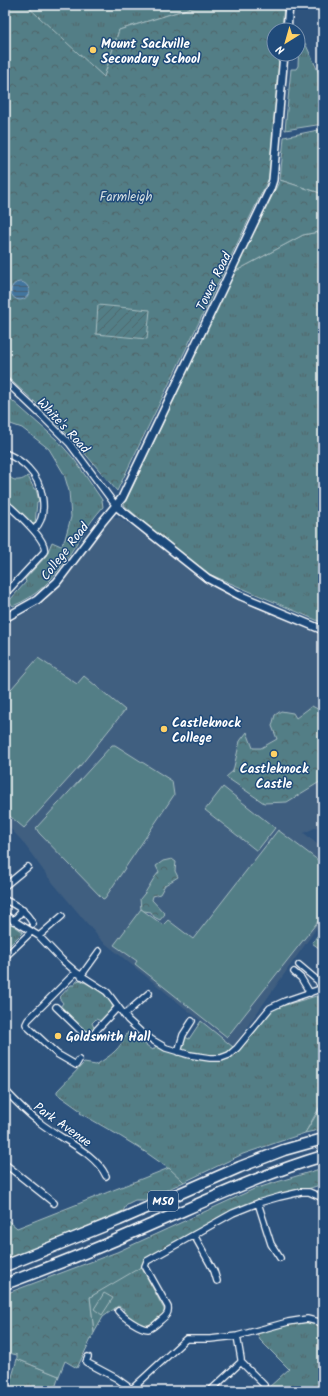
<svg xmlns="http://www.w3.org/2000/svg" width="328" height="1396" font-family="Kalam,sans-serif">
<defs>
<pattern id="grass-tufts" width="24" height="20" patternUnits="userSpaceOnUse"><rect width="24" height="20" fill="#537e86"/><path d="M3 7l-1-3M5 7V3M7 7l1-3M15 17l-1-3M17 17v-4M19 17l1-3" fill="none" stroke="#506569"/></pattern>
<pattern id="forest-crowns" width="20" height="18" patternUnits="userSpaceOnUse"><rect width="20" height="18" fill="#537e86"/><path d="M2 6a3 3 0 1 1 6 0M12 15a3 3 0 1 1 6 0" fill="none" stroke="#506569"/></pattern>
<pattern id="garden-furrows" width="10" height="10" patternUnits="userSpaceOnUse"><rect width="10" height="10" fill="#537e86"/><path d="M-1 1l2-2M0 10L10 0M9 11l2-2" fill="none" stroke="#506569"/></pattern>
<pattern id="water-rules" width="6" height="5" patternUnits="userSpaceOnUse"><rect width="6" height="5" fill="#42749e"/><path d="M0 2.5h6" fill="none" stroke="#485e71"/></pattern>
</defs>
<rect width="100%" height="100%" fill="#2e537d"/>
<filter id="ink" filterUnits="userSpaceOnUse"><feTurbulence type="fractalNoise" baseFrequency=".025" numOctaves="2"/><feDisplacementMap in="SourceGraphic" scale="8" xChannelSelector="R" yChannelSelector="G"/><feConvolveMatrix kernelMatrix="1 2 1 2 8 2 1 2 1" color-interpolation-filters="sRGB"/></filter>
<g filter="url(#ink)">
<path fill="#3f5e80" d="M113,517h6l88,63 66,34 50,20v190l-19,9 19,16v70l-90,128 -132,-107 -53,-63 -26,-36 -13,-14 -4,4v-207l28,-15 22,-20 51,-67z"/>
<path fill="url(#grass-tufts)" stroke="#a9bec2" d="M21,5h179l-81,25 -15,47z
M299,43h6l18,39v42l-38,6 6,-61h5l2,-3z
M323,129v65l-43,-14 4,-43z
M323,231v392l-114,-49 -54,-42 -31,-27 110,-233 69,-37z
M5,394l52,46 17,19 26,38 2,3 1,7c-32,36 -42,79 -90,99l-4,-5 17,-19 -1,-3 21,-23 6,-14 9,4 4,-7 6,-22 -2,-26 -5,-17 -15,-25 -27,-21 -17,-6z
M5,457l2,1c-3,8 0,24 12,22 3,0 6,-2 9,-4l6,13h2l3,12 -2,1 -2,22h-2l-28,-26z
M5,919l18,13 -18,18z
M323,928v23l-11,-8z
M80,980c8,4 36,18 32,29 -1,5 -8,9 -11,12l-5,-2 -4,4 3,7 -5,3h-4l-26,-26 3,-4 -4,-5 12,-13h3l3,-4z
M323,994v107l-18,32 -62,21 -59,28c-30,-28 -68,-48 -104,-69l1,-2 -24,-17v-3l27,-28 12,2c17,-11 23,-15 32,-33l25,18 3,-4 30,12 34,3 8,-2 9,-6 35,-44z
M201,1021l32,26c-12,14 -33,7 -49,4l-2,-3 3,-11 4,2z
M142,1264l1,6 21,39v5c-18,18 -22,12 -41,-1l1,-4 -6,-3 -15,11 -9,16 -4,-36z
M304,1322h7l12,4v14l-2,1 2,3v38l-12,9h-42l-1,-3 21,-19 -29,-29 -3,-7 31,-8z
M17,1359l42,17 -5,15h-46z"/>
<path fill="url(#forest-crowns)" stroke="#a9bec2" d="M5,5h21l78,72 15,-47 81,-25h84l-2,25h-8v24h6l-11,124 -152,313 -36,-42 -35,-37 -41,-37z
M280,180l43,14v37l-20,4 -69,37z
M312,706l11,6v68l-36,22 -23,1 -38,-26 7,-6 7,-30 7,-9 6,16h8l16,-9 -5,-13 3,-11 6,-4 12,2 3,5z
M172,859l4,3 -1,9 3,6 -13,8 -5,9 -7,2 -1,4 13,14 -5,6 -6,-3 -3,-5 -7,-1 -3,-2 -1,-10c8,-8 11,-19 19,-27l-3,-6 7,-5z
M323,1104v25l-18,4z
M169,1168l15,14 -39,18h-10l-8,4 -4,7 -86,37 -32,12v-42l12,10z
M323,1168v16l-90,29 -143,84 4,36 -17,35 -12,-7 -6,15 -42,-17v-4l-12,-3v-58l112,-42 137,-63z"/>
<path fill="url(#garden-furrows)" stroke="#a9bec2" d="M98,305l52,5 -3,29 -51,-5z"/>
<path fill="#537e86" stroke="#a9bec2" d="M38,658l39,26 7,-8 41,34 -45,56 -56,62 -19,-16v-116z
M112,745h3l57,36 2,14 -69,103 -2,1 -64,-66 -3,-5z
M223,787l52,41 -18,23 -52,-41z
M278,830l45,34v51l-96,122 -92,-73 2,-3 -23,-16 27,-36 22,16 5,-5 25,19z
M104,1293l9,5 -11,17 -8,-6z"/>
<path fill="url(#water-rules)" stroke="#8eacc5" d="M11 291a9 9 0 1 1 18 0a9 9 0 1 1-18 0Z"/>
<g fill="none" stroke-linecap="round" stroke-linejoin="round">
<defs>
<path id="minor" d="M5,381l37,35 28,28 46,62
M5,453c9,4 17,8 23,15 15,15 22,46 6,62
M5,502c9,9 44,38 39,50l-39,42
M5,886l23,-19
M5,900c13,6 21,11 28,24
M5,915l34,21 22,23 15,13 31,20 21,28 14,13 12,8 12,7 24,7 20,3h11l8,-3 8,-7 33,-40 15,-7 38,-13
M13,921l10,-11
M39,936l23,-20
M5,957l26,-25
M299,965l19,16 4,8
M76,972l-48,48 -2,4 3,4 28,26 19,11 3,-5
M294,972l7,6 9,15
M81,976l18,-25
M56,1007l27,26 8,3 27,-29
M124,1015l25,-22
M178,1052l5,-17 9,-14
M5,1090c11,12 22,23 34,32 21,17 56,30 67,54
M5,1164l49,39
M258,1203l13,41 9,14
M194,1235l20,36 3,10
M118,1311c5,6 22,18 30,18 5,-1 9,-6 13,-9 5,-4 8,-7 7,-13l-23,-41 2,-5 86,-48 25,-10 21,-6 22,-5h8l14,6
M88,1357l-2,5 30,16 18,13
M241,1362l23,23
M132,1389l54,-50h24l27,-3 51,-14 19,-3 16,4
M210,1391l31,-29v-3l-4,-23"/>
<path id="tertiary" d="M287,30l2,-25
M116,506l91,72 34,18 82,34
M5,618l32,-18 20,-18 46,-61 19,-23 148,-309 3,-9 11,-126"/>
<path id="motorway" d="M5,1266l114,-46 121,-53 44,-17 39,-11
M5,1284c48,-18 96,-37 143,-58 58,-25 114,-52 175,-70"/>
</defs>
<use href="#minor" stroke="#fff" stroke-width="8"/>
<use href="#tertiary" stroke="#fff" stroke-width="10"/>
<use href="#motorway" stroke="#fff" stroke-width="13"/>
<use href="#minor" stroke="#1f4a7a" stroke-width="5.5"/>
<use href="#tertiary" stroke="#1f4a7a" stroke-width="7"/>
<use href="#motorway" stroke="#1f4a7a" stroke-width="10"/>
</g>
</g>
<g fill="#ffd166" stroke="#1f4a7a" stroke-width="1.5">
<circle cx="93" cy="50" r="4"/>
<circle cx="164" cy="729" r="4"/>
<circle cx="274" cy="754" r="4"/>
<circle cx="58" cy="1036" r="4"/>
</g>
<g text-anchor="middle" stroke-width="3" stroke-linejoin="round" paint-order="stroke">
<rect fill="#1f4a7a" stroke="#bcc9d7" stroke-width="1" x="148" y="1191" width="30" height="20" rx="3"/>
<g font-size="12" font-weight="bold" fill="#fff">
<text x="163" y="1205">M50</text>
</g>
<g font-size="13" font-weight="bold" fill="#fff" stroke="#1f4a7a" text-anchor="start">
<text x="101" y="48">Mount Sackville<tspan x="101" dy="15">Secondary School</tspan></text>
<text x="172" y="727">Castleknock<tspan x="172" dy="15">College</tspan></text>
<text x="274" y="773" text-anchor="middle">Castleknock<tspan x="274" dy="15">Castle</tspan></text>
<text x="66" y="1041">Goldsmith Hall</text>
</g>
<g font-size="13" fill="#d4dfe1" stroke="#1f4a7a">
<text x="126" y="201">Farmleigh</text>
</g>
<g font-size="13" fill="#fff" stroke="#1f4a7a">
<text transform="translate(213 281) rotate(-64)" y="5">Tower Road</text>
<text transform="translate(64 425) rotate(47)" y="5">White's Road</text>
<text transform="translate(64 551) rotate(-52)" y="5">College Road</text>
<text transform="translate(63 1124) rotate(35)" y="5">Park Avenue</text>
</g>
</g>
<rect width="328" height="1396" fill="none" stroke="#1f4a7a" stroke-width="20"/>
<rect x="10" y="10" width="308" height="1376" fill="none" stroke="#fff" stroke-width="1.5" filter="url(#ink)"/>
<g transform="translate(286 42) rotate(217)"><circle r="19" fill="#1f4a7a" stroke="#7992af"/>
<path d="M0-3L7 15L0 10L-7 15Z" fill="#ffd166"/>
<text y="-6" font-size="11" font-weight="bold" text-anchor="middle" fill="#ffffff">N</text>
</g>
</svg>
